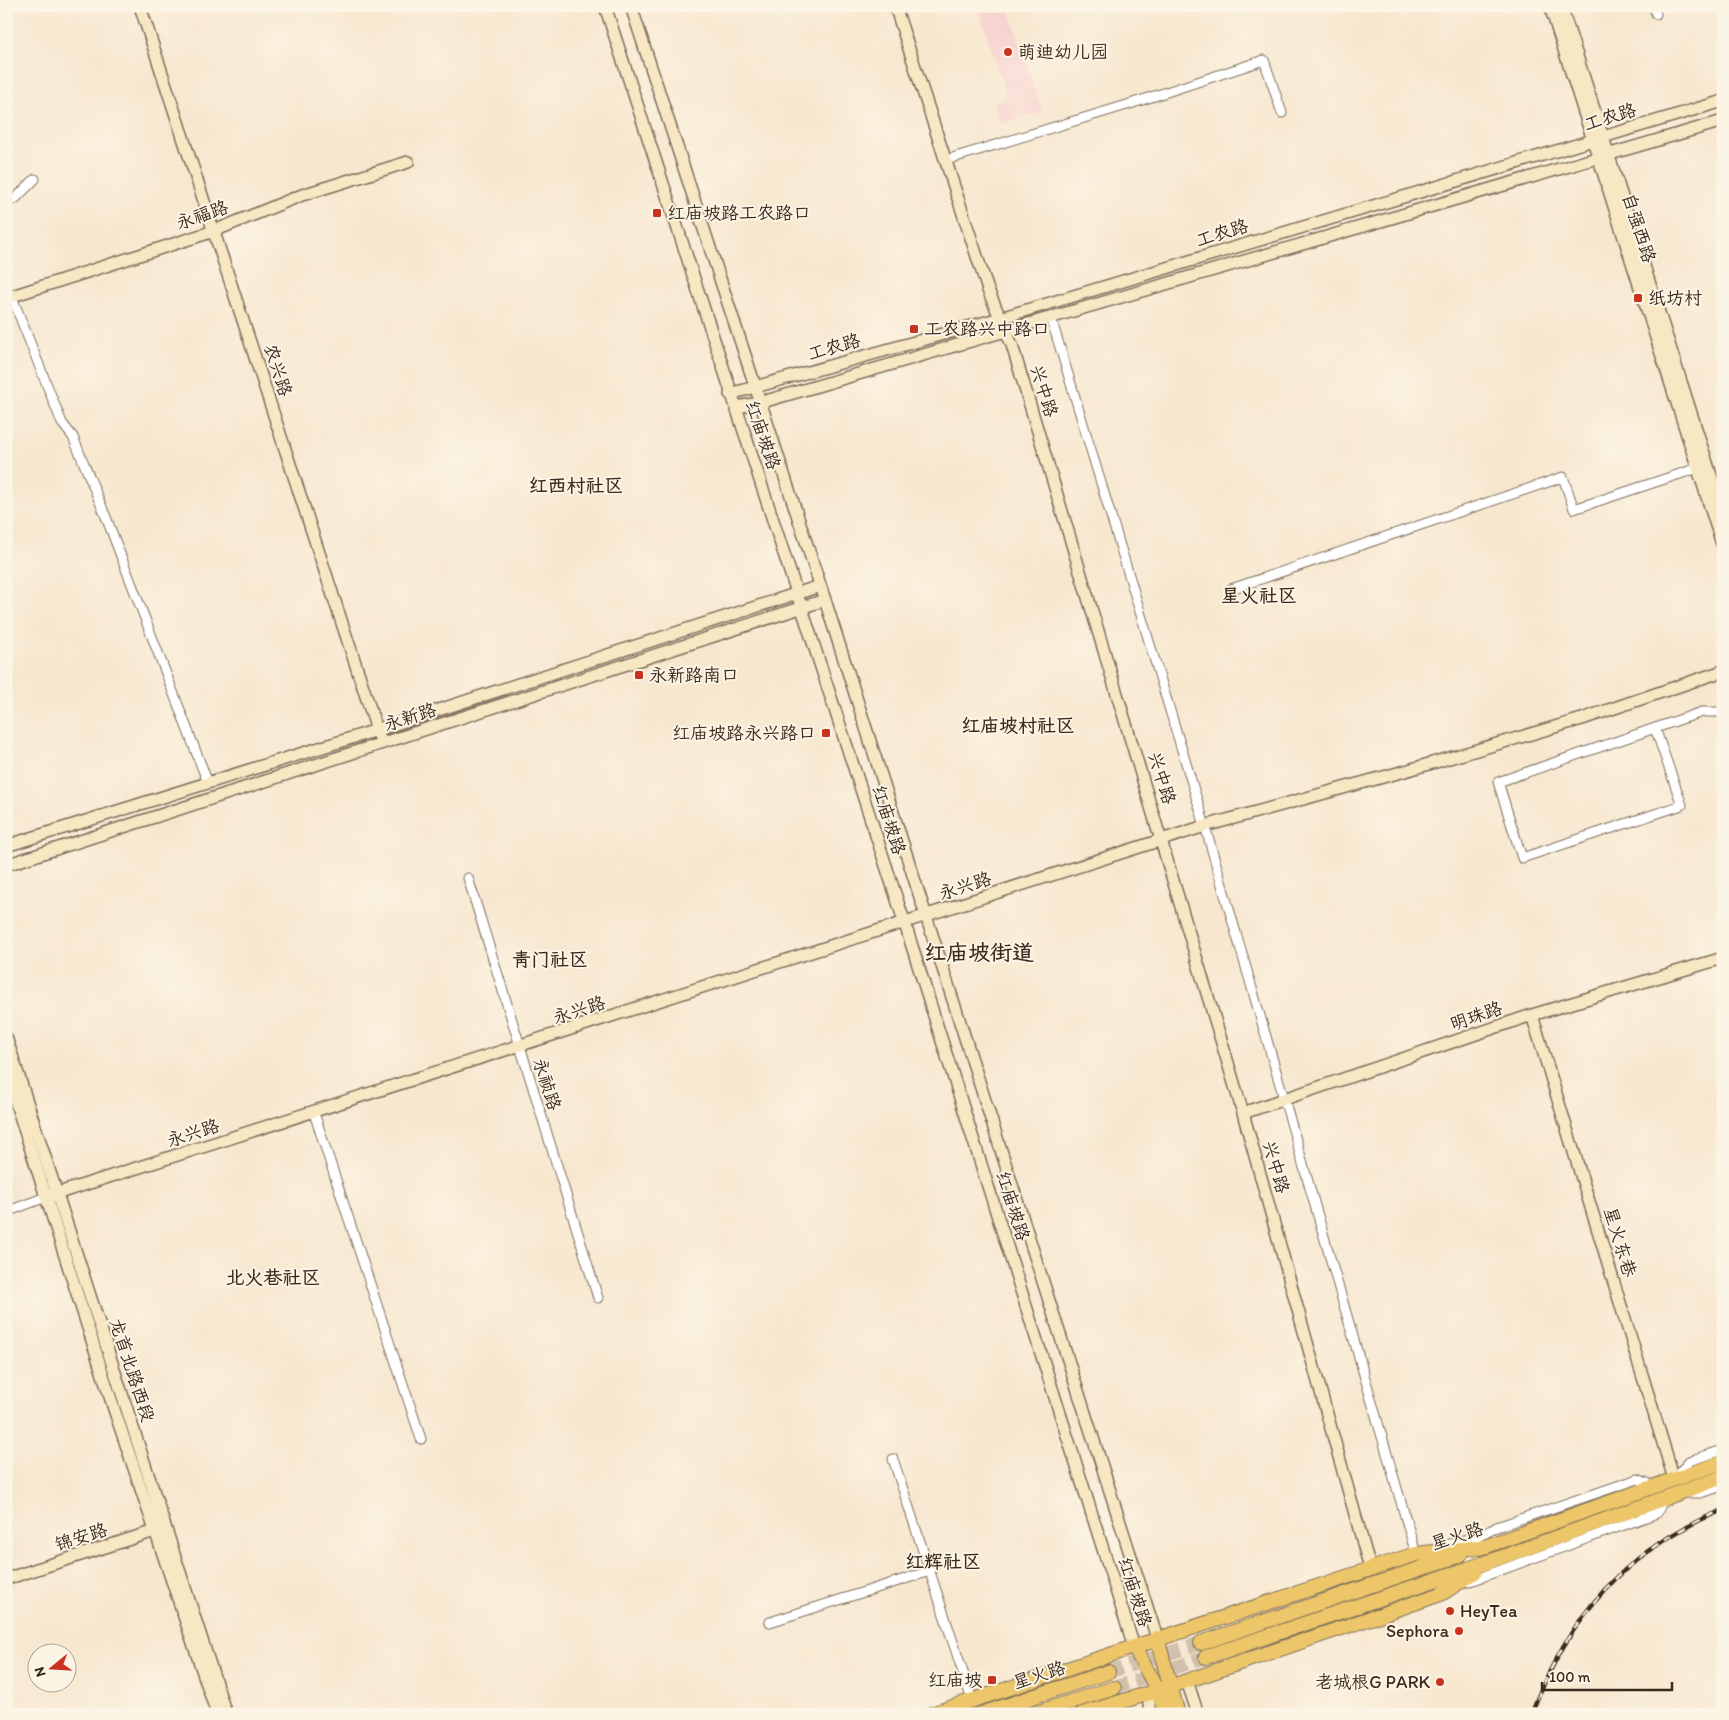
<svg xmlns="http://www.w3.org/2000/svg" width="1729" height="1720" font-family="Itim,'LXGW WenKai TC',sans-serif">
<rect width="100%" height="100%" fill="#fcf5e5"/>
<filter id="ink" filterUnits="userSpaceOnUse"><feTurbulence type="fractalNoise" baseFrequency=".02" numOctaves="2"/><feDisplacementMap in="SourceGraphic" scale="10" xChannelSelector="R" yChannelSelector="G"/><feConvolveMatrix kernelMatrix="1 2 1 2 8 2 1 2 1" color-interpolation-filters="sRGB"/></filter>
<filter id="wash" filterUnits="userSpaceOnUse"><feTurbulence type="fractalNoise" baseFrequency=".0096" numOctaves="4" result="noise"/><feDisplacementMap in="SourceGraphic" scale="20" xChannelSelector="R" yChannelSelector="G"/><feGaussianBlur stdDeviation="1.12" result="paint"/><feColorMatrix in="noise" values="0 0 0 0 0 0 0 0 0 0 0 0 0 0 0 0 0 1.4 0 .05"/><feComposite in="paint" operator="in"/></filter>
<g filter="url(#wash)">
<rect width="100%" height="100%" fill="#f7e7cf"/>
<path fill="#f7d0cd" d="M978,6h30l34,106 -42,13 -7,-22 14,-5z"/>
</g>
<g filter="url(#ink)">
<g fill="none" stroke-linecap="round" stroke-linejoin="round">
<path stroke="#d1c1ac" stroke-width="14" stroke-dasharray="14 7" stroke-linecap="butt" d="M1108,1672l93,-29
M1114,1688l92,-31"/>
<defs>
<path id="street" d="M1654,6l2,8
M946,160l181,-55 137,-45 18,53
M6,202l9,-3 20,-20
M12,297l50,126 11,14 33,80 102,266
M1051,318l154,508 211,728 4,-1
M1231,589l332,-112 11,32 124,-41
M1655,728l27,77 -160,53 -24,-76 204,-70h21
M468,878l130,420
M314,1113l107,326
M6,1212l40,-15
M893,1459l79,241
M1675,1478l14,-17 34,-11
M1687,1493h13l23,-7
M1442,1546l36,-10 13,-7 147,-50 16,7
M1468,1582l189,-69 7,-15
M770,1622l160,-51"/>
<path id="secondary" d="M140,6l239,730
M605,6l300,918 229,723
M631,6l194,594 332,1038
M895,6l93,284 24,55 231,768 127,455
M1550,6l173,541
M1561,6l162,507
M6,298l208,-67 88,-36 106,-33
M730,394l270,-76 723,-217
M737,407l22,-4 964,-282
M6,846l371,-116 443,-144
M6,865l819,-265
M1532,1015l142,464
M6,1037l220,677
M6,1072l108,337 103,305
M1243,1113l289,-98 191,-57
M46,1197l1159,-371 200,-55 177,-52 141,-48
M6,1579l155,-50
M1187,1681l11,33
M1149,1714v-16l8,-9"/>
<path id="primary" d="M1481,1548l242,-86
M1157,1638l21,76
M1201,1643l259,-88
M1134,1647l23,42 9,25
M1206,1657l285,-96 232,-84
M931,1714l485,-160 72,-8
M981,1714l127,-42
M1033,1714l81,-26
M1082,1714l87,-27 272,-93 34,-22"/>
</defs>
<use href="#street" stroke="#7d6c5c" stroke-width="11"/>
<use href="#secondary" stroke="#7d6c5c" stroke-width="14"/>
<use href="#primary" stroke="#7d6c5c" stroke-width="16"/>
<use href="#street" stroke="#fff" stroke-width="9"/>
<use href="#secondary" stroke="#f7e8c3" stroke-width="11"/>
<use href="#primary" stroke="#ecc669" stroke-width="14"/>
<defs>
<path id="rail" d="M1531,1714c37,-96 94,-165 192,-204"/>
</defs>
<use href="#rail" stroke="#3b2a1e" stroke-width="4.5"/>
<use href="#rail" stroke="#fcf5e5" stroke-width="2.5" stroke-dasharray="8" stroke-linecap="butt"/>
</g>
</g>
<g fill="#c8321e" stroke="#fcf5e5" stroke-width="2">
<circle cx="1008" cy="52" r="5"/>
<rect x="652" y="208" width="10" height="10" rx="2.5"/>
<rect x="1633" y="293" width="10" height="10" rx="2.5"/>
<rect x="909" y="324" width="10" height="10" rx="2.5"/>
<rect x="634" y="670" width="10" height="10" rx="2.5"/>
<rect x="821" y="728" width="10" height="10" rx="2.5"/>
<circle cx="1450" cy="1611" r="5"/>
<circle cx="1459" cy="1631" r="5"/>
<rect x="987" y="1675" width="10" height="10" rx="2.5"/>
<circle cx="1440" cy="1682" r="5"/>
</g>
<g text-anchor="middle" stroke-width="4" stroke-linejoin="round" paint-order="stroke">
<g font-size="18" fill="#3b2a1e" stroke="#fcf5e5" text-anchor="start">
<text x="1018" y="58">萌迪幼儿园</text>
<text x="667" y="219">红庙坡路工农路口</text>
<text x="1648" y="304">纸坊村</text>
<text x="924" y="335">工农路兴中路口</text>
<text x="649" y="681">永新路南口</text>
<text x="816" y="739" text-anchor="end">红庙坡路永兴路口</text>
<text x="1460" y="1617">HeyTea</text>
<text x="1449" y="1637" text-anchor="end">Sephora</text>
<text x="982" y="1686" text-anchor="end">红庙坡</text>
<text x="1430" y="1688" text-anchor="end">老城根G PARK</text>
</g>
<g font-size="18" fill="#3b2a1e" stroke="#fcf5e5">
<text transform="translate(1610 117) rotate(-17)" y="6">工农路</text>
<text transform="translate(202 215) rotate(-19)" y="6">永福路</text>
<text transform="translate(1639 228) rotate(72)" y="6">自强西路</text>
<text transform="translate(1222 233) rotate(-17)" y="6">工农路</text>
<text transform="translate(834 347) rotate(-16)" y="6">工农路</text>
<text transform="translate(278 370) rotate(72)" y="6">农兴路</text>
<text transform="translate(1044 391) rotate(73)" y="6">兴中路</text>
<text transform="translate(763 435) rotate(71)" y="6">红庙坡路</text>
<text transform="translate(410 717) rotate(-18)" y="6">永新路</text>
<text transform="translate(1162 778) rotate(73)" y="6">兴中路</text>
<text transform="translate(889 820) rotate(72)" y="6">红庙坡路</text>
<text transform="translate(965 886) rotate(-18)" y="6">永兴路</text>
<text transform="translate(579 1010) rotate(-18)" y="6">永兴路</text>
<text transform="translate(1476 1016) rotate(-19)" y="6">明珠路</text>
<text transform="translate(547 1084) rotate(72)" y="6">永祯路</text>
<text transform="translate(193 1133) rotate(-18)" y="6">永兴路</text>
<text transform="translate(1276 1167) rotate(74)" y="6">兴中路</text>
<text transform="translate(1013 1206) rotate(72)" y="6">红庙坡路</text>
<text transform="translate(1620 1242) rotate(73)" y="6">星火东巷</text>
<text transform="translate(132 1370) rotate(72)" y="6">龙首北路西段</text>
<text transform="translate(1457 1536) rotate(-18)" y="6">星火路</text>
<text transform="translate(81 1537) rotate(-18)" y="6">锦安路</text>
<text transform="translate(1135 1592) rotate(72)" y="6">红庙坡路</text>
<text transform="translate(1039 1675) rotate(-18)" y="6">星火路</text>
</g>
<g font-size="19" font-weight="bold" fill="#3b2a1e" stroke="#fcf5e5">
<text x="576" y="492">红西村社区</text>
<text x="1259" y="602">星火社区</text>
<text x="1018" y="732">红庙坡村社区</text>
<text x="550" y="966">青门社区</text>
<text x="273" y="1284">北火巷社区</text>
<text x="943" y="1568">红辉社区</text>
</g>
<g font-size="22" font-weight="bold" fill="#3b2a1e" stroke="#fcf5e5">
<text x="979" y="960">红庙坡街道</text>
</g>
</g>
<rect width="1729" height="1720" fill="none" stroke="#fcf5e5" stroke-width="25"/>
<g transform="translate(52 1668) rotate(252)"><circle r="24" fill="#fcf5e5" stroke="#afa495"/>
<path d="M0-4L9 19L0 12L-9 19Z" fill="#c8321e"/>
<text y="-8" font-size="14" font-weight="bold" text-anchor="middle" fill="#3b2a1e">N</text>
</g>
<path d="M1542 1682v8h130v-8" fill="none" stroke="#3b2a1e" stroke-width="2.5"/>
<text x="1549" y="1682" font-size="15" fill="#3b2a1e" stroke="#fcf5e5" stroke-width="4" paint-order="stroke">100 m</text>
</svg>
